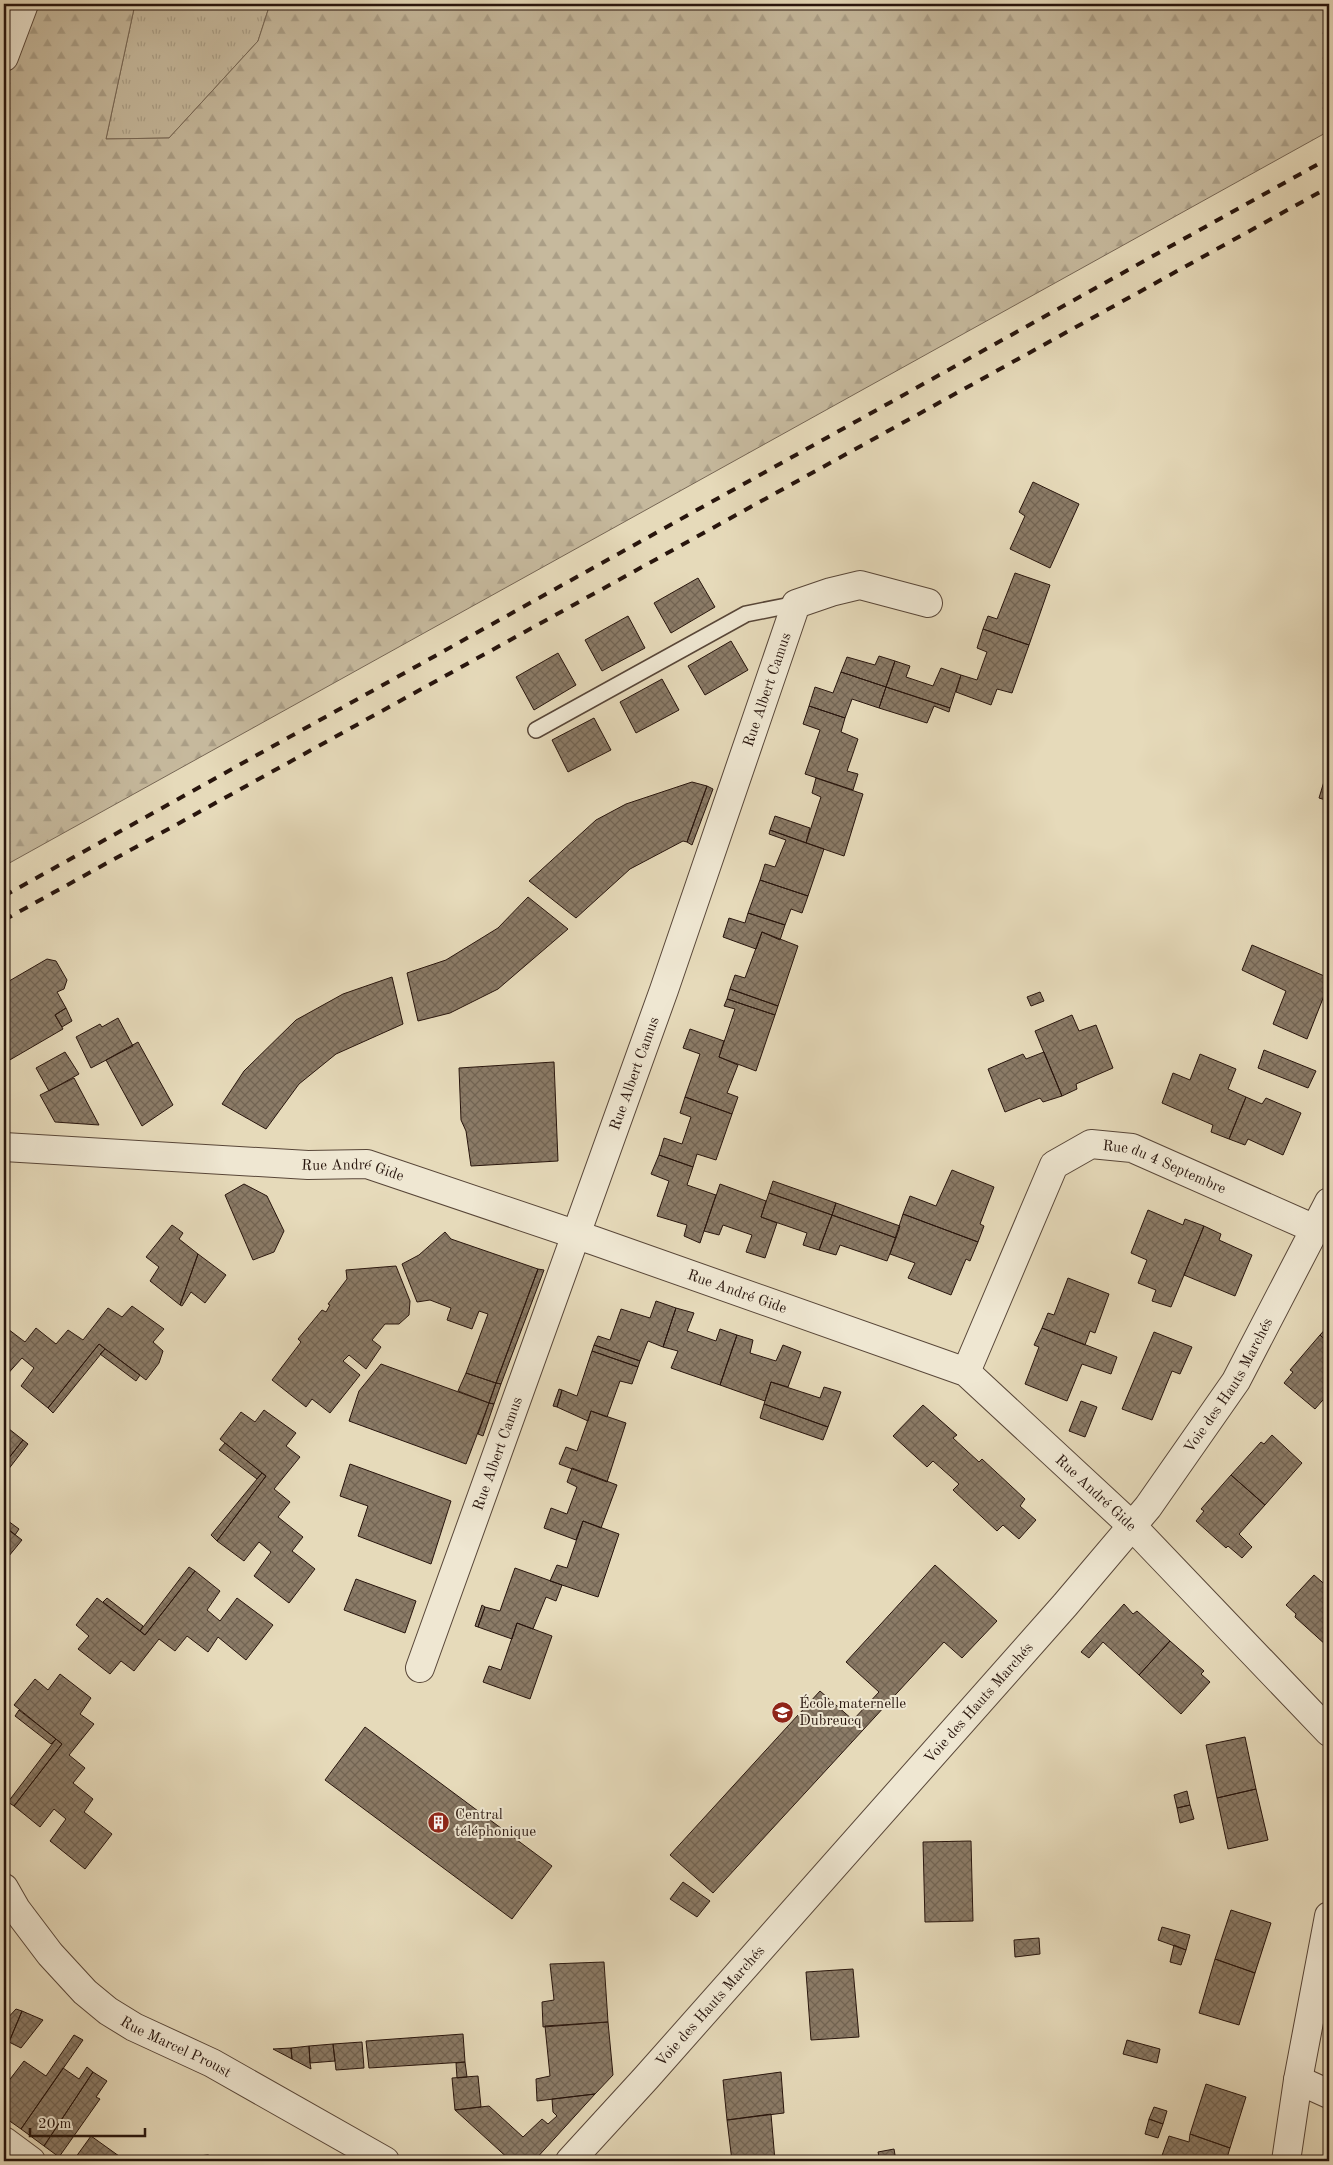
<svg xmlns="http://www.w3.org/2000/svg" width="1333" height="2165" font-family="'Old Standard TT',serif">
<defs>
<pattern id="grass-tufts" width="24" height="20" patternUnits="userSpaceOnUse" patternTransform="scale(1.25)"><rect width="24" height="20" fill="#c6b99d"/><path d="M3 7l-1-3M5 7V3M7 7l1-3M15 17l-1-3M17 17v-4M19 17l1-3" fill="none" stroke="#aa9e86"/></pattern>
<pattern id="forest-firs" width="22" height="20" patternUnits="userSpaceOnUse" patternTransform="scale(1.25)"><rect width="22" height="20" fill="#c6b99d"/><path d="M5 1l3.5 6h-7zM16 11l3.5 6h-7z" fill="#aa9e86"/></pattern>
<pattern id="building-cross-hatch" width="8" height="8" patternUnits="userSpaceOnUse" patternTransform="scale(1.25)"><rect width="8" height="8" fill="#8b7b67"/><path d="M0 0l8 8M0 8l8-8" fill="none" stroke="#726453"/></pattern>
</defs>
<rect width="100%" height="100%" fill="#e6daba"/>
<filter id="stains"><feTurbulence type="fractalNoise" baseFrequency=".004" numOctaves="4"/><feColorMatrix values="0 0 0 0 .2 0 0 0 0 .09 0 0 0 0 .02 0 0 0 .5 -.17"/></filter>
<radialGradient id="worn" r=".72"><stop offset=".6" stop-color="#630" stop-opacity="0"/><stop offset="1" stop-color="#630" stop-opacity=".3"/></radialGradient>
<path fill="url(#grass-tufts)" stroke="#776755" d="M135,4h135l-12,37 -89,97 -63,1z"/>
<path fill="url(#forest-firs)" stroke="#776755" d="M4,4h131l-29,135 63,-1 89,-97 12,-37h1059v127l-1325,735z"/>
<path fill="url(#building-cross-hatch)" stroke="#28150d" d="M1033,482l46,22 -29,64 -40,-19 15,-33 -6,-4z
M1015,573l35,12 -21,60 -46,-16 5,-13 9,3z
M698,578l17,29 -44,26 -17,-30z
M628,616l17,32 -43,23 -17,-31z
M983,629l46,16 -17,48 -15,-4 -6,16 -35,-13 5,-17 16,5 10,-28 -10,-4z
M731,641l17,29 -43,25 -17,-29z
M558,653l18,32 -42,25 -18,-33z
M879,656l16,5 -9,26 -45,-15 6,-15 28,8z
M895,661l15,5 -4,11 27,9 8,-18 20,7 -11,33 -64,-21z
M841,672l45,15 -7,21 -27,-9 -7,19 -36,-12 6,-19 18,6z
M662,679l17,31 -43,23 -16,-31z
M886,687l64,21 -1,4 -15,-6 -7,17 -48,-15z
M809,706l36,12 -4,14 17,7 -11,32 11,3 -5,16 -48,-16 15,-44 -17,-6z
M594,718l17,32 -43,22 -16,-32z
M1329,765v36l-10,-3z
M816,778l47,16 -19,62 -38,-13 15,-46 -9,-4z
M692,782l15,4 -20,56 -4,-1 -53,28 -54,49 -47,-37 67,-61 30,-16z
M707,786l6,3 -21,56 -5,-3z
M775,816l35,12 -4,15 -36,-13z
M770,830l54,19 -16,47 -48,-16 5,-16 10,3 11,-27 -17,-6z
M760,880l48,16 -6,17 -11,-4 -6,16 -37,-12z
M528,897l40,32 -70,60 -48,24 -32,8 -11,-48 39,-13 52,-32z
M748,913l37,12 -5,15 -18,-8 -6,17 -33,-12 6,-19 16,5z
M762,932l36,14 -20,60 -48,-17 5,-14 10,3z
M1252,945l77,33v5l-22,56 -34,-15 13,-33 -44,-21z
M47,959l9,2 11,19 -3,9 -7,3 9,16 -11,7 8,14 -55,32 -4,-8v-69z
M392,977l11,47 -67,30 -37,30 -33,45 -44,-25 22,-33 52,-51 47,-26z
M730,989l48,17 -3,9 -48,-16z
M1040,992l4,9 -13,5 -4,-9z
M727,999l48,16 -19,56 -37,-14 16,-48 -11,-3z
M66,1008l6,13 -10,6 -7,-12z
M1072,1015l7,16 17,-6 17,43 -37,16 1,5 -15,7 -27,-65z
M118,1018l15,28 -42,22 -15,-31 24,-13 2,3z
M690,1029l34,12 -5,16 19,8 -11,28 11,4 -6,17 -47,-17 15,-43 -17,-6z
M138,1042l35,63 -31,21 -36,-66z
M1264,1050l52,21 -8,17 -50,-20z
M65,1052l14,22 -30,17 -13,-23z
M1044,1052l18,44 -19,6 -3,-4 -35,14 -17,-43 35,-15 3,5z
M1200,1054l36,15 -8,20 18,8 -17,42 -18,-7 2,-7 -51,-22 11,-30 17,7z
M554,1062l4,99 -87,5 -5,-35 -5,-11 -2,-52z
M74,1078l25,47 -44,-3 -15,-27z
M685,1097l47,17 -16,46 -19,-6 -4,13 -34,-12 5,-17 18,6 9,-27 -11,-4z
M1246,1097l16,7 4,-6 35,15 -18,42 -35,-16 -3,6 -16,-6z
M659,1155l34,12 -6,18 29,10 -16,48 -16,-7 3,-11 -30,-9 12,-35 -18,-7z
M952,1170l42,17 -14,37 4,2 -6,16 -75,-28 7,-18 26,10z
M773,1181l63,22 -4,12 -63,-22z
M244,1184l23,12 17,35 -10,21 -21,8 -28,-65z
M720,1184l46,17 -5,16 16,6 -12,35 -19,-6 6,-17 -29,-10 -4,10 -15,-4z
M769,1193l63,22 -13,35 -16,-5 4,-12 -46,-16z
M836,1203l64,23 -4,12 -64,-23z
M1148,1210l35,15 2,-6 19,7 -33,81 -19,-6 4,-11 -18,-7 9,-23 -16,-7z
M903,1214l75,28 -8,19 -4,-2 -15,36 -43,-17 7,-15 -25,-9z
M832,1215l64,23 -9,23 -47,-16 -4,10 -17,-5z
M172,1225l11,8 -4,6 19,15 -18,51 -30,-24 9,-14 -13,-10z
M1204,1226l17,8 -2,6 33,15 -17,41 -51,-21z
M445,1232l6,7 87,30 -42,114 -30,-10 22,-59 -9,-3 -7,18 -25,-9 4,-12 -21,-8 -13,2 -15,-38 17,-9z
M198,1254l28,21 -21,28 -14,-11 -9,14 -2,-1z
M396,1266l14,35 -1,14 -10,9h-14l-13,16 9,7 -15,22 -17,-14 -6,6 17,14 -30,38 -18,-14 -6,8 -34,-27 29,-38 -3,-3 24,-29 4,2 4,-7 -2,-1 19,-25 -1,-9z
M538,1269l6,1 -43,114 -5,-1z
M1068,1278l41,16 -14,39 -5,-2 -5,14 -43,-17 6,-15 6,2z
M656,1301l20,7 -13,39 -15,-6 -8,20 -46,-16 4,-9 12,4 11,-31 29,9z
M132,1306l32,23 -11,13 10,9 -4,12 -13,17 -47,-36 -51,64 -27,-22 13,-18 -12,-10 -18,20v-52l21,16 11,-14 20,16 12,-14 15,10 25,-32 14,9z
M676,1308l18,5 -7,18 29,10 4,-12 17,6 -17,50 -49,-17 7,-17 -15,-4z
M1329,1325v19l-9,-9z
M1042,1328l75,29 -6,17 -29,-10 -15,37 -42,-17 14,-37 -5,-2z
M1154,1332l38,15 -12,27 -8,-3 -20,49 -30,-11z
M737,1335l16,5 -3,13 26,8 7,-16 18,7 -13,35 -17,-5 -6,19 -45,-16z
M1320,1335l9,9v49l-14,16 -31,-26 9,-11 -3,-2z
M99,1344l6,5 -52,64 -5,-5z
M594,1345l46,16 -2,6 -46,-16z
M105,1349l35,26 -4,6 -36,-27z
M592,1351l46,16 -6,17 -12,-3 -13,36 -16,-6 -3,10 -31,-14 5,-17 15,6z
M381,1364l108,39 -23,61 -117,-43 10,-30z
M466,1373l30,10 -7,20 -31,-12z
M771,1382l49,16 4,-11 17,5 -13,35 -64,-23z
M496,1383l5,1 -7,20 -5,-1z
M559,1389l3,1 -5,17 -4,-1z
M1081,1401l16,6 -12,30 -16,-6z
M489,1403l5,1 -11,32 -5,-2z
M764,1404l64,23 -5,13 -63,-22z
M923,1405l34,30 -4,3 26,24 3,-3 43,40 -5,7 16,14 -17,19 -16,-14 -6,6 -44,-41 6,-6 -26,-23 -6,6 -34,-31z
M264,1410l32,23 -10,13 14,11 -26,32 16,13 -12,15 25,20 -11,14 23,18 -26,34 -35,-27 17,-24 -12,-10 -15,19 -27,-20 49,-65 -46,-37 21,-27 14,10z
M591,1411l35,12 -19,59 -48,-18 7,-17 11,4z
M4,1425l19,15 -19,24z
M1272,1435l30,28 -37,42 -34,-30 30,-33 3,2z
M23,1440l5,4 -24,31v-11z
M225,1443l37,30 -5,6 -38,-29z
M350,1464l101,37 -20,63 -73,-28 10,-30 -28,-10z
M572,1468l45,17 -16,43 -18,-7 -7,19 -32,-12 7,-20 16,6 10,-27 -10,-5z
M262,1473l4,3 -49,65 -6,-6z
M1231,1475l34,30 -26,29 13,13 -10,11 -14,-12 -2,2 -30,-27 8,-10 -3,-2z
M4,1518l15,11 -4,6 -11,-9z
M583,1521l36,13 -21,63 -48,-16 7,-16 10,3z
M4,1526l18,14 -18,22z
M935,1565l62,56 -35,37 -18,-16 -231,251 -43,-38 150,-164 33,29 26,-28 -33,-30z
M189,1567l6,4 -50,64 -5,-4z
M515,1568l47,17 -6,16 -10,-4 -13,32 -16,-6 -5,16 -34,-12 7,-20 15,4z
M195,1571l25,20 -13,19 13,11 17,-23 36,27 -27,35 -28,-23 -10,15 -21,-16 -12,15 -16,-12 -25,32 -13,-10 -11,13 -32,-25 11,-13 -13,-11 21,-27 48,37z
M1314,1575l15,13v56l-2,2 -32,-29 1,-3 -10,-9z
M356,1579l60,22 -11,32 -61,-23z
M107,1598l36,28 -3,5 -37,-29z
M1124,1604l9,10 4,-3 33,30 -31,34 -36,-33 -14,16 -8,-6z
M482,1605l3,2 -7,20 -3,-1z
M517,1623l35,13 -22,63 -47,-17 6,-16 12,4z
M1170,1641l34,30 -3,3 9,8 -29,32 -42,-39z
M60,1674l31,24 -11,16 14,10 -25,31 16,13 -12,15 20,16 -9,13 28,22 -27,35 -35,-28 16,-22 -12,-10 -14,18 -26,-21 48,-62 -48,-39 21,-26 13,11z
M19,1710l37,29 -5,5 -36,-28z
M365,1727l187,139 -40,53 -187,-139z
M1245,1737l11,52 -39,9 -11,-53z
M56,1739l6,5 -48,62 -6,-4z
M1256,1789l12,51 -40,9 -11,-51z
M1187,1791l3,14 -13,3 -3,-13z
M1190,1805l4,14 -14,4 -3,-15z
M971,1841l2,80 -48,1 -2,-80z
M683,1882l27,19 -13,16 -27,-18z
M1231,1910l40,13 -16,50 -40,-14z
M1162,1927l28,8 -4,15 -28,-10z
M1039,1938l1,16 -25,3 -1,-17z
M1174,1945l12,5 -5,15 -11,-3z
M1215,1959l40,14 -16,52 -40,-12z
M604,1962l4,60 -65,5 -1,-25 12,-2 -4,-36z
M853,1969l6,68 -48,3 -5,-68z
M16,2009l6,2 -13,31 -5,-2v-18z
M22,2011l21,9 -22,28 -12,-6z
M608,2022l5,53 -18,19 -58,7 -1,-22 14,-3 -5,-50z
M463,2034l2,28 -96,6 -3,-27z
M74,2035l9,5 -62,89 -17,-12v-30l20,-26 22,15z
M1127,2040l33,9 -3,14 -34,-9z
M362,2042l2,26 -28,2 -3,-26z
M333,2044l2,17 -25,2 -1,-17z
M309,2046l1,17 1,6 -19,-10 -1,-11z
M291,2048l1,11 -19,-10z
M465,2062l2,15 -10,1 -1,-15z
M87,2067l6,5 -49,74 -23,-17 42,-61 16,11z
M93,2072l14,9 -11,16 4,2 -41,58 -15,-11z
M781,2072l3,41 -57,7 -4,-40z
M478,2076l3,31 -26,3 -3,-32z
M1206,2084l40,13 -16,51 -40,-14z
M595,2094l-61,67h-23l-56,-51 34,-4 34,31 19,-18 6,5 9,-8 -4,-4 -1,-13z
M1154,2107l13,4 -4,13 -14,-5z
M771,2114l4,47h-43l-5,-41z
M1149,2119l14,5 -5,14 -13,-4z
M1190,2134l40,14 -4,13h-66l9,-25 20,6z
M91,2136l28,20 -3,5h-43z
M894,2149l2,12h-16l-2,-9z
M208,2155l14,6h-62v-1z"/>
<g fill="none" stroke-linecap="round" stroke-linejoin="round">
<defs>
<path id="service" d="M536,730l210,-116 50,-10"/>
<g id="minor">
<path id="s1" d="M4,1147l304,18 59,-1 228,77 371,131 165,153 198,207"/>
<path id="s2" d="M966,1372l88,-207 37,-21 41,4 183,81"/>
<path id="s3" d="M420,1668l244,-678 132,-386 35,-12 29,-7 68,18"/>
<path d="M1298,2080l31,14"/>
<path d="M4,2141l27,20"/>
<path id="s4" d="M570,2161l76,-83 419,-473 83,-98 88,-126 93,-179"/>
<path d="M1286,2161l12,-81 31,-164"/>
</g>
<g id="tertiary">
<path d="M4,57l20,-53"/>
<path id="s5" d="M4,1888l12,21 34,45 35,38 23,19 26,16 78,36 173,98"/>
</g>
</defs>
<use href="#service" stroke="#584638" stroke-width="18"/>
<use href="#minor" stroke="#584638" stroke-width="30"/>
<use href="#tertiary" stroke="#584638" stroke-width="30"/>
<use href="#service" stroke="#efe7d2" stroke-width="15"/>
<use href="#minor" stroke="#efe7d2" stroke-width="28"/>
<use href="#tertiary" stroke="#efe7d2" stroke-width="28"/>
<path stroke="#28150d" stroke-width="4" stroke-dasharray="9 9" stroke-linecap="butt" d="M4,896l1325,-738
M4,920l1325,-733"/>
</g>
<defs>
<symbol id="school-disc" viewBox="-11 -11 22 22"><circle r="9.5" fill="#8f2418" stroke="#efe7d2"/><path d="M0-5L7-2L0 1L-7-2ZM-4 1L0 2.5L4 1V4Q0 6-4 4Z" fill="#fff"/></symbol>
<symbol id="building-disc" viewBox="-11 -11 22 22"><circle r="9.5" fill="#8f2418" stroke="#efe7d2"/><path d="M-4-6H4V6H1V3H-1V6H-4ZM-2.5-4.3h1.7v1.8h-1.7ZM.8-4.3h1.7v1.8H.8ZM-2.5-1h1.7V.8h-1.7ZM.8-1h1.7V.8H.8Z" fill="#fff"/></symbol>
</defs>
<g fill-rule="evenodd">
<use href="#school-disc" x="770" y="1700" width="25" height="25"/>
<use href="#building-disc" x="426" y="1810" width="25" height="25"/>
</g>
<g text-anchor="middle" stroke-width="4" stroke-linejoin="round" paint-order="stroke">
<g font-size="15" fill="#28150d" stroke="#efe7d2">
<text dy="5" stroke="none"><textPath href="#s3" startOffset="1038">Rue Albert Camus</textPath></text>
<text dy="5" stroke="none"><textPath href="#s3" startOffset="632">Rue Albert Camus</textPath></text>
<text dy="5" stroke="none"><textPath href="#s2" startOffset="345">Rue du 4 Septembre</textPath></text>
<text dy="5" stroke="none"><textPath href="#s1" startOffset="350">Rue André Gide</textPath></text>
<text dy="5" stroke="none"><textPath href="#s1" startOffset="755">Rue André Gide</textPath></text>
<text dy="5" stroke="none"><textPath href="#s4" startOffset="1019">Voie des Hauts Marchés</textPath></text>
<text dy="5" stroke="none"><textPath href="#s3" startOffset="228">Rue Albert Camus</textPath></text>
<text dy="5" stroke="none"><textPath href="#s1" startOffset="1175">Rue André Gide</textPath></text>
<text dy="5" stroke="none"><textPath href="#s4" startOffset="614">Voie des Hauts Marchés</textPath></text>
<text dy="5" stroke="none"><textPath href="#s4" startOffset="209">Voie des Hauts Marchés</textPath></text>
<text dy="5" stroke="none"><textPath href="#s5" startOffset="239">Rue Marcel Proust</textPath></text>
</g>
<g font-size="15" fill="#28150d" stroke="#efe7d2" text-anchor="start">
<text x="799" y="1708">École maternelle<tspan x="799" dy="17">Dubreucq</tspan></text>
<text x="455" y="1819">Central<tspan x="455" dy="17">téléphonique</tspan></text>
</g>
</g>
<rect width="1333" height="2165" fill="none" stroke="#e6daba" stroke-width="20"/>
<rect x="5" y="5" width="1323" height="2155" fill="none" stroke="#28150d" stroke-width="2.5"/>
<rect x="10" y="10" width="1313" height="2145" fill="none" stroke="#28150d"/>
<path d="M30 2128v8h115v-8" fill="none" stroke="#28150d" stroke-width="2.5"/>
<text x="38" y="2128" font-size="15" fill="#28150d" stroke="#efe7d2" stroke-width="4" paint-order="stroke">20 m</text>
<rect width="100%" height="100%" filter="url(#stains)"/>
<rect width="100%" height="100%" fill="url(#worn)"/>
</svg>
